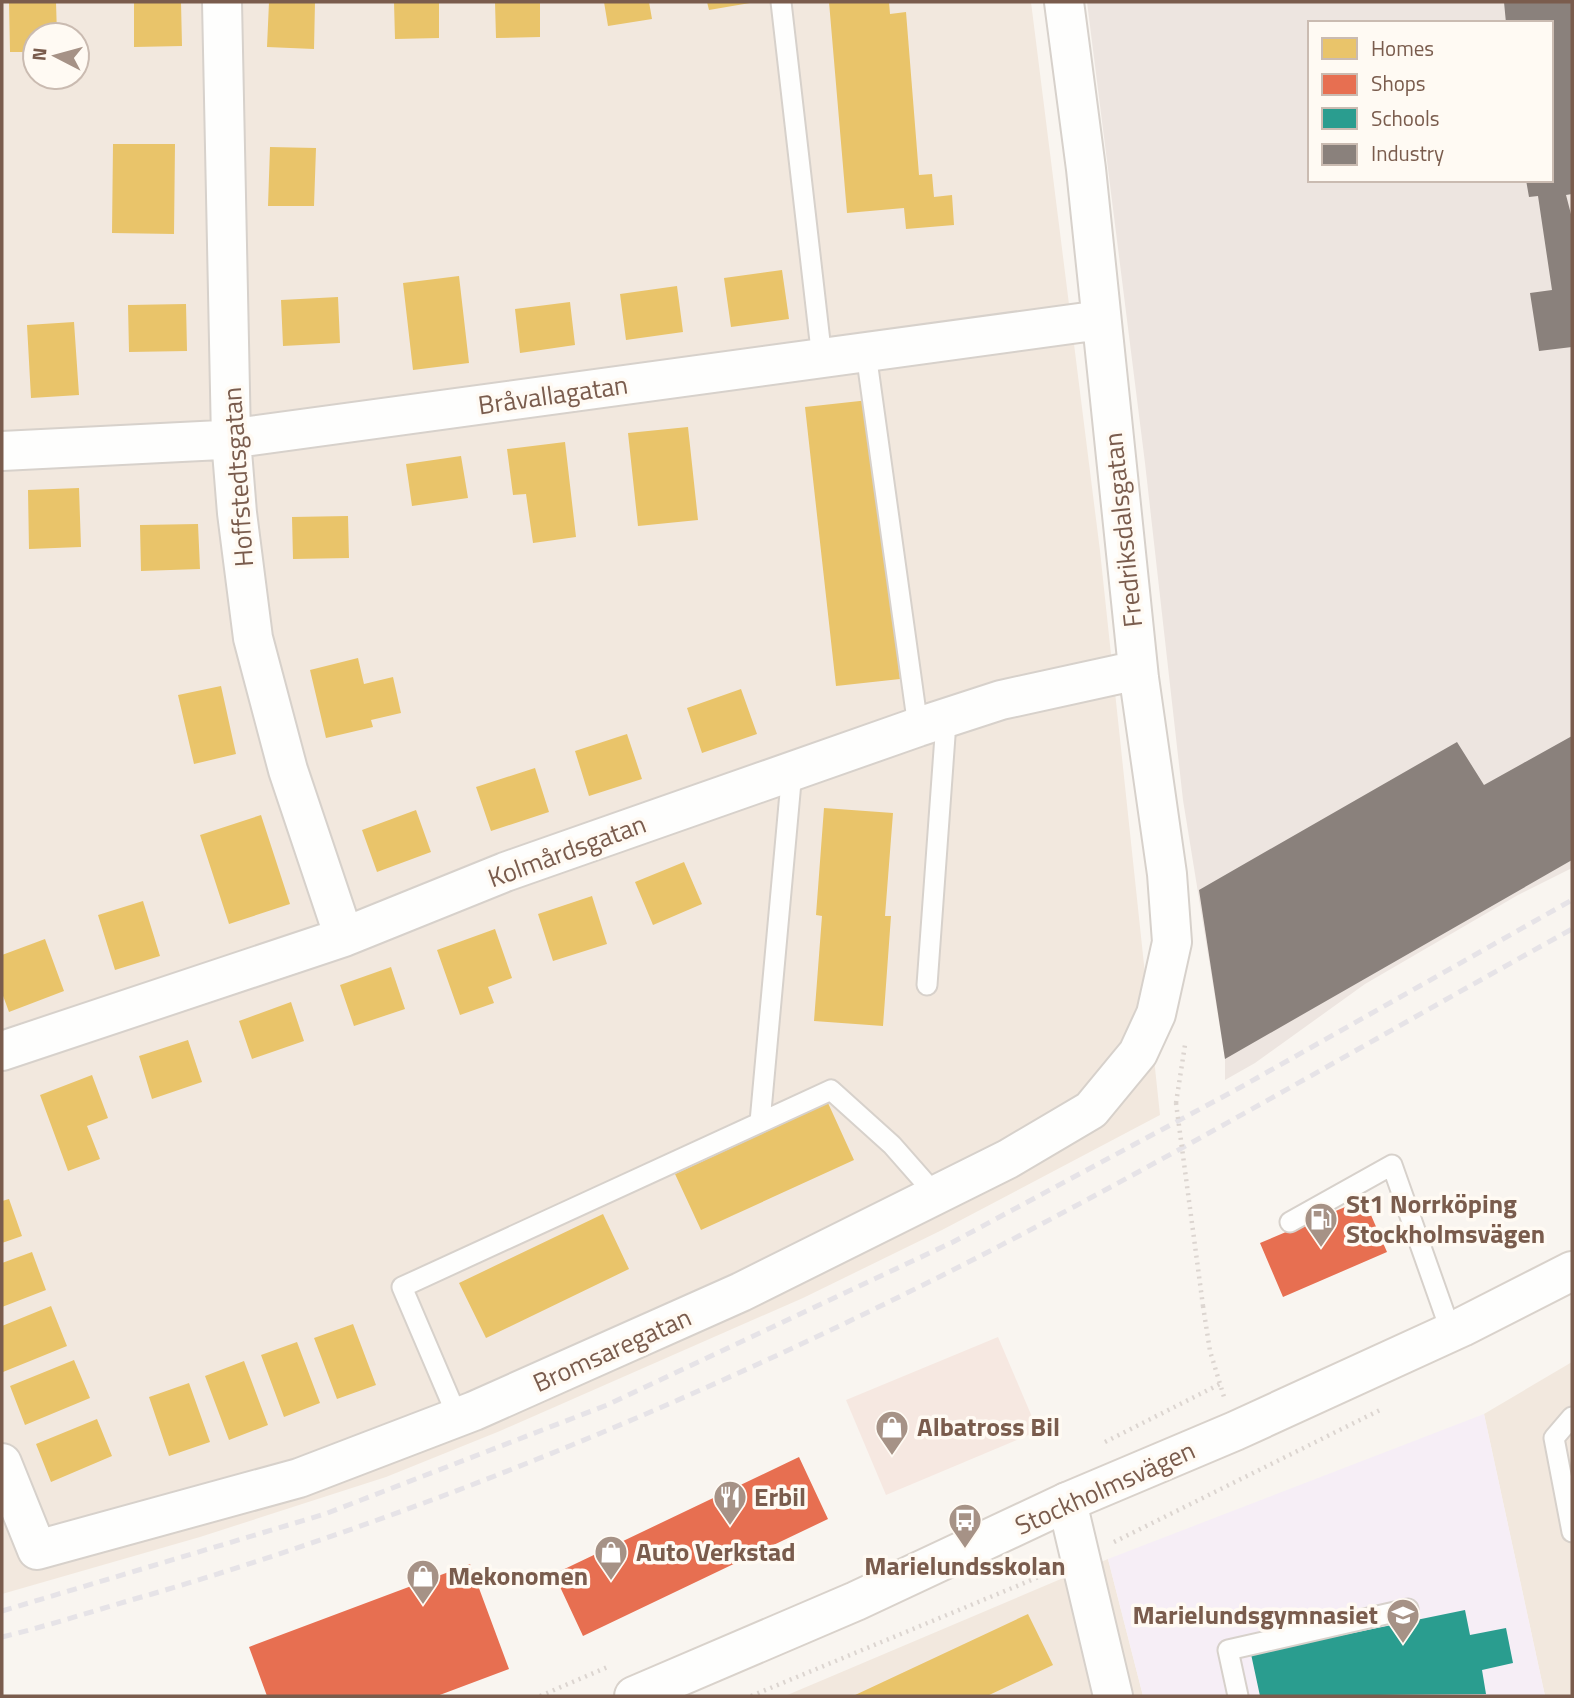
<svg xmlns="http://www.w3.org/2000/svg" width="1574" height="1698" font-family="'Titillium Web',sans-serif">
<rect width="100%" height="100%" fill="#f9f5f0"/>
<path fill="#f2e8de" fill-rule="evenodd" d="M2,2h1029l69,549 60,564 -218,115 -139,68 -303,133 -114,46 -186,60 -198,57zM35,35h42v42h-42z
M1572,1362v334h-27l-61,-282z
M1108,1559l35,137h-358z"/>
<path fill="#f6e8e1" d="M998,1337l40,94 -152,64 -40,-95z"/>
<path fill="#ede5e0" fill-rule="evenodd" d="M1087,2h485v866l-54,27 -153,89 -110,79 -30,17v-21l-42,-259 -38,-337zM1310,23h241v157h-241z"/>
<path fill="#f6eef6" d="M1484,1414l61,282h-402l-35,-137z"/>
<path fill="#e9c46a" d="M9,2h47l1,33h-22v17h-25z
M134,2h47l1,44 -48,1z
M269,2h46l-1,47 -47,-2z
M394,2h45v36l-44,1z
M495,2h45v35l-44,1z
M604,2h45l3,17 -44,7z
M707,2h43v1l-41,7z
M829,2h60l1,12 16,-2 13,163 13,-1 2,23 18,-2 2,30 -48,4 -2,-21 -57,5z
M113,144h62l-1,90 -62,-1z
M270,147l46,1 -2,58h-46z
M782,270l7,49 -58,8 -7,-49z
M459,276l10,87 -56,7 -10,-87z
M677,286l6,46 -57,8 -6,-46z
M338,297l2,46 -57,3 -2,-46z
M570,302l5,43 -55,8 -5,-44z
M186,304l1,47 -58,1 -1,-47z
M74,322l5,73 -48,3 -4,-73z
M869,400l31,279 -64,7 -31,-279z
M688,427l10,93 -60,6 -10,-93z
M565,442l11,95 -43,6 -7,-49 -13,1 -6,-46z
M461,456l7,42 -56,8 -6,-42z
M79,488l2,59 -52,2 -1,-59z
M348,516l1,42 -56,1 -1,-42z
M198,524l2,45 -59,2 -1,-46z
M358,658l6,26 29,-7 8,36 -30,7 2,7 -47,11 -16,-68z
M221,686l15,68 -42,10 -16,-69z
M741,689l16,45 -55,19 -15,-45z
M627,734l15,45 -53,17 -14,-45z
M535,768l14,44 -58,19 -15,-44z
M824,808l69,5 -8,103h6l-8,110 -69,-5 8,-105 -6,-1z
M416,810l15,42 -54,20 -15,-42z
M261,815l29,89 -61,20 -29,-89z
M684,862l18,42 -49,21 -18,-43z
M592,896l15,48 -54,17 -15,-47z
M143,901l17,55 -45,14 -17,-55z
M495,929l17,49 -24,9 6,16 -34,12 -23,-65z
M45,939l19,52 -55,21 -7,-19v-38z
M391,967l14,42 -51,17 -14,-41z
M291,1002l13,39 -52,18 -13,-38z
M188,1040l14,42 -50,17 -13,-43z
M92,1075l16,43 -21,8 13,33 -32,12 -28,-76z
M828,1103l26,57 -153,70 -26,-56z
M9,1199l13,37 -20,7v-42z
M603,1214l26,55 -143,69 -27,-55z
M32,1252l14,38 -44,17v-44z
M51,1306l16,40 -64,26 -1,-46z
M353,1324l23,61 -39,14 -23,-61z
M297,1342l23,61 -36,14 -23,-62z
M74,1360l16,38 -65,27 -15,-39z
M244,1361l24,64 -39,15 -24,-64z
M189,1383l21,59 -41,14 -20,-59z
M97,1419l15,37 -61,26 -15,-38z
M1028,1614l25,51 -66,31h-134z"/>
<path fill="#e76f51" d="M1364,1199l23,53 -104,45 -23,-54z
M799,1457l29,62 -245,117 -29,-62z
M470,1564l39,105 -72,27h-170l-18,-49z"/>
<path fill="#2a9d8f" d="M1465,1610l5,25 36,-7 7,35 -31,7 4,24 -226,2 -9,-42z"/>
<path fill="#8a817c" d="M1504,2h68v192l-6,1 6,23v129l-33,4 -9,-58 22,-3 -14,-94 -9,1 -3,-17h25v-157h-45z
M1572,736v124l-347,199 -26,-169 258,-148 27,43z"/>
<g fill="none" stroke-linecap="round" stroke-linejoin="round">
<defs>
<path id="lane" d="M781,2l41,357
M866,353l52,374
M927,985l18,-249 -3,-17
M760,1122l32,-351
M1290,1222l102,-57 59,167
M1572,1417l-18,21 18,94
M458,1418l-56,-131 429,-197 61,55 44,50
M1238,1696l-10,-46 180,-41"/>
<path id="street" d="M222,2l9,437 6,74 16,125 35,132 56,167
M2,451l219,-11 880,-120
M2,1051l342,-114 161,-65 413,-145 83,-27 137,-30
M2,1463l35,87 262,-72 175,-67 267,-119 267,-133 83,-49 47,-57 18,-39 16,-72 -5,-68 -28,-196 -53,-509 -22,-167
M1067,1502l46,194"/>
<path id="secondary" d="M634,1696l222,-95 211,-99 168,-71 227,-104 110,-56"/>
</defs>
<use href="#lane" stroke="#d7d1cb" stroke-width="23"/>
<use href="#street" stroke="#d7d1cb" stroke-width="42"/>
<use href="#secondary" stroke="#d9d2cb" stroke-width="42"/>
<path stroke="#dcd5d0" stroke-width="4.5" stroke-dasharray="2 5" stroke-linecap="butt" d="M1176,1103l9,-58
M1203,1306l7,45 14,46
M1105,1442l115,-58
M1114,1542l268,-133
M540,1696l70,-30
M751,1696l295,-122"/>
<use href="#lane" stroke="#fefefd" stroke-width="19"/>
<use href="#street" stroke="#fefefd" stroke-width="38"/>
<use href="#secondary" stroke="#fefefd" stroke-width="38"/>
<path stroke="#e6e3e7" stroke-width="5" stroke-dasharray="10 7" stroke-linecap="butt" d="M2,1611l323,-97 282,-109 346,-163 288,-155 331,-187
M2,1637c50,-12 100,-29 150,-43 266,-79 525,-186 773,-310 220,-110 432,-236 647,-355"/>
<path stroke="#dcd5d0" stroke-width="4.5" stroke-dasharray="2 5" stroke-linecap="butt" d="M1176,1103l27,203"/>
</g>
<defs>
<symbol id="fuel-pin" viewBox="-11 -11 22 30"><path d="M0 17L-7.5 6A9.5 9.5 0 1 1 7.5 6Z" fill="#a69286" stroke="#fffaf3"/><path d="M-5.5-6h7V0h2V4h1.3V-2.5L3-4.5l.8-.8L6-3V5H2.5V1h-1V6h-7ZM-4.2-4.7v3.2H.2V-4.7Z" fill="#fff"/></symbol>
<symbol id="shop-pin" viewBox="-11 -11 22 30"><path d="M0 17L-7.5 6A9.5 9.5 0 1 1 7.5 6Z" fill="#a69286" stroke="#fffaf3"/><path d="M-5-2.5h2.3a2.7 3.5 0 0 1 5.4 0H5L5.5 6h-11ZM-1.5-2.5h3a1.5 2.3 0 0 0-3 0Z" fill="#fff"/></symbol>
<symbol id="restaurant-pin" viewBox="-11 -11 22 30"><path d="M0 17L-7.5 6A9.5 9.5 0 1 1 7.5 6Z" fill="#a69286" stroke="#fffaf3"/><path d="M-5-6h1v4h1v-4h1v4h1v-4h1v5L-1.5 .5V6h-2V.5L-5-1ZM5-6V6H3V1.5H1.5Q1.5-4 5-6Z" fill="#fff"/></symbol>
<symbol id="bus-pin" viewBox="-11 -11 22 30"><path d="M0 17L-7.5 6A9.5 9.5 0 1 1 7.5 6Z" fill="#a69286" stroke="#fffaf3"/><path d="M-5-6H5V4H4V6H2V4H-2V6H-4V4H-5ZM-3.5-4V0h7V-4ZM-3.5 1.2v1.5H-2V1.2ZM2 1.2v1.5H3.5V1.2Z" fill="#fff"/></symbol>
<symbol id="school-pin" viewBox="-11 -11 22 30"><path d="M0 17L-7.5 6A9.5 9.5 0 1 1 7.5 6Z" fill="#a69286" stroke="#fffaf3"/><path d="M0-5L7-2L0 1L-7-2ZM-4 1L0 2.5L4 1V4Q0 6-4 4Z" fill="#fff"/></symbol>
</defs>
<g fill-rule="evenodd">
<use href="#fuel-pin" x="1302" y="1200" width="38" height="52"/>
<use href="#shop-pin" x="873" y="1408" width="38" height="52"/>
<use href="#restaurant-pin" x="711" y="1478" width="38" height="52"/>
<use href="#bus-pin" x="946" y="1501" width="38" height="52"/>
<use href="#shop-pin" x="592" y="1533" width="38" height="52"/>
<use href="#shop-pin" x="404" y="1557" width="38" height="52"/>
<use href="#school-pin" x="1384" y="1596" width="38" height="52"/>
</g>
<g text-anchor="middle" stroke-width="7" stroke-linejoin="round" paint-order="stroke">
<g font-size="26" fill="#7a5c4d" stroke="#fffaf3">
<text transform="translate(553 395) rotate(-8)" y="9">Bråvallagatan</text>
<text transform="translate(238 477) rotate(-94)" y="9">Hoffstedtsgatan</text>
<text transform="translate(1123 530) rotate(-96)" y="9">Fredriksdalsgatan</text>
<text transform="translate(567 851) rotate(-20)" y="9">Kolmårdsgatan</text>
<text transform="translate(612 1350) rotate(-24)" y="9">Bromsaregatan</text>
<text transform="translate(1105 1488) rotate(-24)" y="9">Stockholmsvägen</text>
</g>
<g font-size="26" font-weight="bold" fill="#7a5c4d" stroke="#fffaf3" text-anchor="start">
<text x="1346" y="1213">St1 Norrköping<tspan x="1346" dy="30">Stockholmsvägen</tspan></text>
<text x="917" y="1436">Albatross Bil</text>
<text x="754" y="1506">Erbil</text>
<text x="636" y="1561">Auto Verkstad</text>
<text x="965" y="1575" text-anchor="middle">Marielundsskolan</text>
<text x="448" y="1585">Mekonomen</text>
<text x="1378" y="1624" text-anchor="end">Marielundsgymnasiet</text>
</g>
</g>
<rect width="1574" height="1698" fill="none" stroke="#7a5c4d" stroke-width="7"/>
<rect x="1308" y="21" width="245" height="161" fill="#fffaf3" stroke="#cabbb1" stroke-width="2"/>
<rect x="1322" y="38" width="35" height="21" fill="#e9c46a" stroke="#cabbb1" stroke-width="2"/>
<text x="1371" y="56" font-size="21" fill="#7a5c4d">Homes</text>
<rect x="1322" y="74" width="35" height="21" fill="#e76f51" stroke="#cabbb1" stroke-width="2"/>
<text x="1371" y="91" font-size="21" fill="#7a5c4d">Shops</text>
<rect x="1322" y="108" width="35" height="21" fill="#2a9d8f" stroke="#cabbb1" stroke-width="2"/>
<text x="1371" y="126" font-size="21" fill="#7a5c4d">Schools</text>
<rect x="1322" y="144" width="35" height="21" fill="#8a817c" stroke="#cabbb1" stroke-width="2"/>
<text x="1371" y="161" font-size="21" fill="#7a5c4d">Industry</text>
<g transform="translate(56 56) rotate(276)"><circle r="33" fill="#fffaf3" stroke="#cabbb1" stroke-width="2"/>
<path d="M0-5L12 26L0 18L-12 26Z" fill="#a69286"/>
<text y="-10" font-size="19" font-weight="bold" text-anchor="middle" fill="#7a5c4d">N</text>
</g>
</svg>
